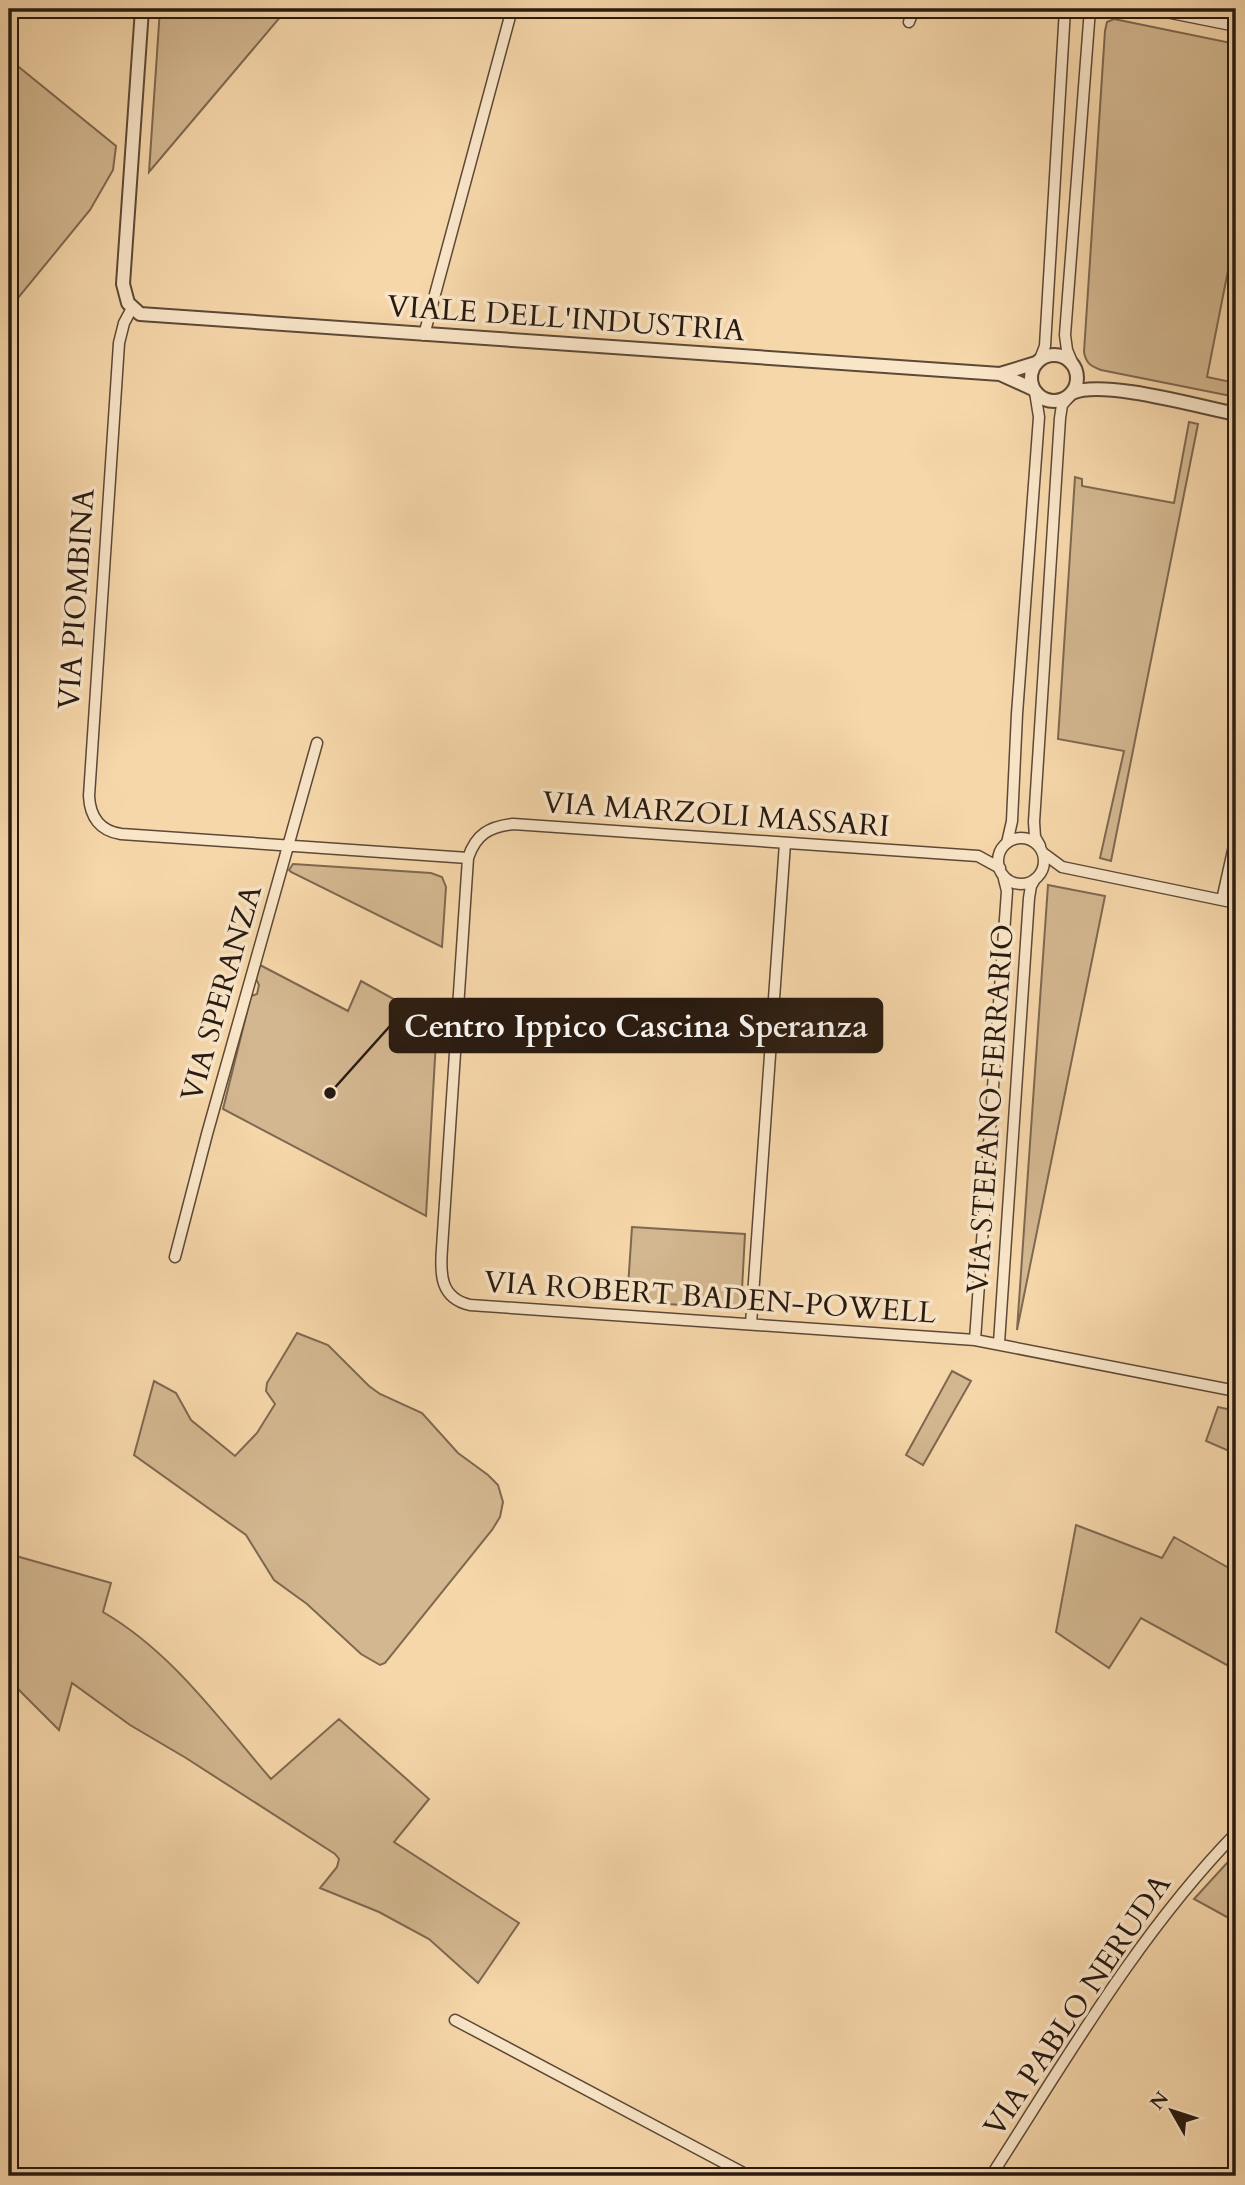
<svg xmlns="http://www.w3.org/2000/svg" width="1245" height="2185" font-family="Cardo,serif">
<rect width="100%" height="100%" fill="#f6d7aa"/>
<filter id="stains"><feTurbulence type="fractalNoise" baseFrequency=".00286" numOctaves="4"/><feColorMatrix values="0 0 0 0 .2 0 0 0 0 .09 0 0 0 0 .02 0 0 0 .5 -.17"/></filter>
<radialGradient id="worn" r=".72"><stop offset=".6" stop-color="#630" stop-opacity="0"/><stop offset="1" stop-color="#630" stop-opacity=".3"/></radialGradient>
<path fill="#d3b790" stroke="#7e6850" stroke-width="2" d="M160,9h127l-138,163z
M1114,19l122,25v186l-29,147 29,6v14l-135,-27c-11,-4 -15,-7 -17,-18l21,-321 2,-9z
M9,59l107,87 -3,24 -23,40 -81,99z
M1189,422l9,2 -87,437 -11,-3 24,-107 -66,-12 17,-262 7,2v7l92,17z
M293,864l138,9 11,4 4,10 -4,60 -151,-75 -2,-2z
M1048,885l57,11 -88,434z
M260,965l88,46 13,-30 76,42 -11,193 -203,-107 28,-113 6,-2 2,-9 -3,-6z
M632,1227l113,7 -4,74 -114,-6z
M297,1333l31,12 41,41 11,8 42,19 36,40 30,22 10,10 5,17 -3,15 -8,13 -107,133 -5,2 -19,-11 -54,-50 -33,-24 -28,-45 -112,-80 20,-74 22,12 15,27 44,36 22,-23 18,-29 -9,-13 1,-8z
M952,1371l19,10 -48,84 -17,-10z
M1218,1407l18,4v43l-30,-13z
M1076,1525l86,33 12,-21 62,35v98l-95,-52 -32,50 -53,-36z
M9,1554l102,29 -8,29c69,40 116,107 168,167l68,-60 90,80 -35,43 125,81 -41,60 -49,-44 -50,-27 -59,-24 17,-21 2,-8 -4,-5 -149,-96 -56,-33 -58,-42 -13,47 -50,-50z
M1236,1853v69l-42,-23z"/>
<g fill="none" stroke-linecap="round" stroke-linejoin="round">
<defs>
<path id="minor" d="M1151,9l85,17
M909,22l5,-13
M132,308l-8,15 -5,20 -30,453c1,21 11,35 32,38l347,24
M424,335l88,-326
M1040,359l5,-13 20,-337
M1072,362l-5,-12 -2,-15 25,-326
M998 861a23 23 0 1 1 46 0a23 23 0 1 1-46 0Z
M1007,843l5,-22 5,-107 22,-297 -4,-25
M1040,846l-5,-9 -1,-15 26,-404 2,-13 8,-9
M1043,853l19,14 174,36
M1000,868l-22,-12 -465,-32c-24,3 -37,10 -45,34l-26,390c-2,26 -2,50 28,57l505,35 261,51
M1222,900l14,-63
M175,1257l32,-123 110,-391
M751,1324l34,-481
M975,1340l32,-449 -4,-16
M999,1343l30,-445 2,-12 4,-7
M455,2020l294,156
M991,2176c76,-118 147,-242 245,-343"/>
<path id="tertiary" d="M142,9l-19,275 5,19 12,11 860,60 33,15
M1031 378a23 23 0 1 1 46 0a23 23 0 1 1-46 0Z
M1000,374l36,-11
M1072,393c31,-14 128,14 164,21"/>
</defs>
<use href="#minor" stroke="#5c4936" stroke-width="13"/>
<use href="#tertiary" stroke="#5c4936" stroke-width="16"/>
<use href="#minor" stroke="#f9e5c8" stroke-width="10"/>
<use href="#tertiary" stroke="#f9e5c8" stroke-width="12"/>
</g>
<g text-anchor="middle" stroke-width="7" stroke-linejoin="round" paint-order="stroke">
<g font-size="30" fill="#281a10" stroke="#f9e5c8">
<text transform="translate(566 318) rotate(4)" y="10">VIALE DELL'INDUSTRIA</text>
<text transform="translate(76 599) rotate(-86)" y="10">VIA PIOMBINA</text>
<text transform="translate(716 814) rotate(4)" y="10">VIA MARZOLI MASSARI</text>
<text transform="translate(221 993) rotate(-74)" y="10">VIA SPERANZA</text>
<text transform="translate(990 1109) rotate(-86)" y="10">VIA STEFANO FERRARIO</text>
<text transform="translate(710 1297) rotate(4)" y="10">VIA ROBERT BADEN-POWELL</text>
<text transform="translate(1077 2005) rotate(-56)" y="10">VIA PABLO NERUDA</text>
</g>
</g>
<path fill="none" stroke="#281a10" stroke-width="2.5" d="M330 1093L390 1026"/>
<circle fill="#281a10" stroke="#f9e5c8" stroke-width="2.5" cx="330" cy="1093" r="7"/>
<rect fill="#281a10" stroke="#281a10" stroke-width="2.5" x="390" y="999" width="492" height="53" rx="7"/>
<g font-size="32" text-anchor="middle" font-weight="bold" fill="#fff">
<text x="636" y="1037">Centro Ippico Cascina Speranza</text>
</g>
<rect width="1245" height="2185" fill="none" stroke="#f6d7aa" stroke-width="35"/>
<rect x="10" y="10" width="1224" height="2164" fill="none" stroke="#281a10" stroke-width="3.5"/>
<rect x="18" y="18" width="1210" height="2150" fill="none" stroke="#281a10" stroke-width="2"/>
<g transform="translate(1172 2111) rotate(309)" stroke="#f9e5c8" stroke-width="5" paint-order="stroke">
<path d="M0-5L12 26L0 18L-12 26Z" fill="#281a10"/>
<text y="-10" font-size="19" font-weight="bold" text-anchor="middle" fill="#281a10">N</text>
</g>
<rect width="100%" height="100%" filter="url(#stains)"/>
<rect width="100%" height="100%" fill="url(#worn)"/>
</svg>
